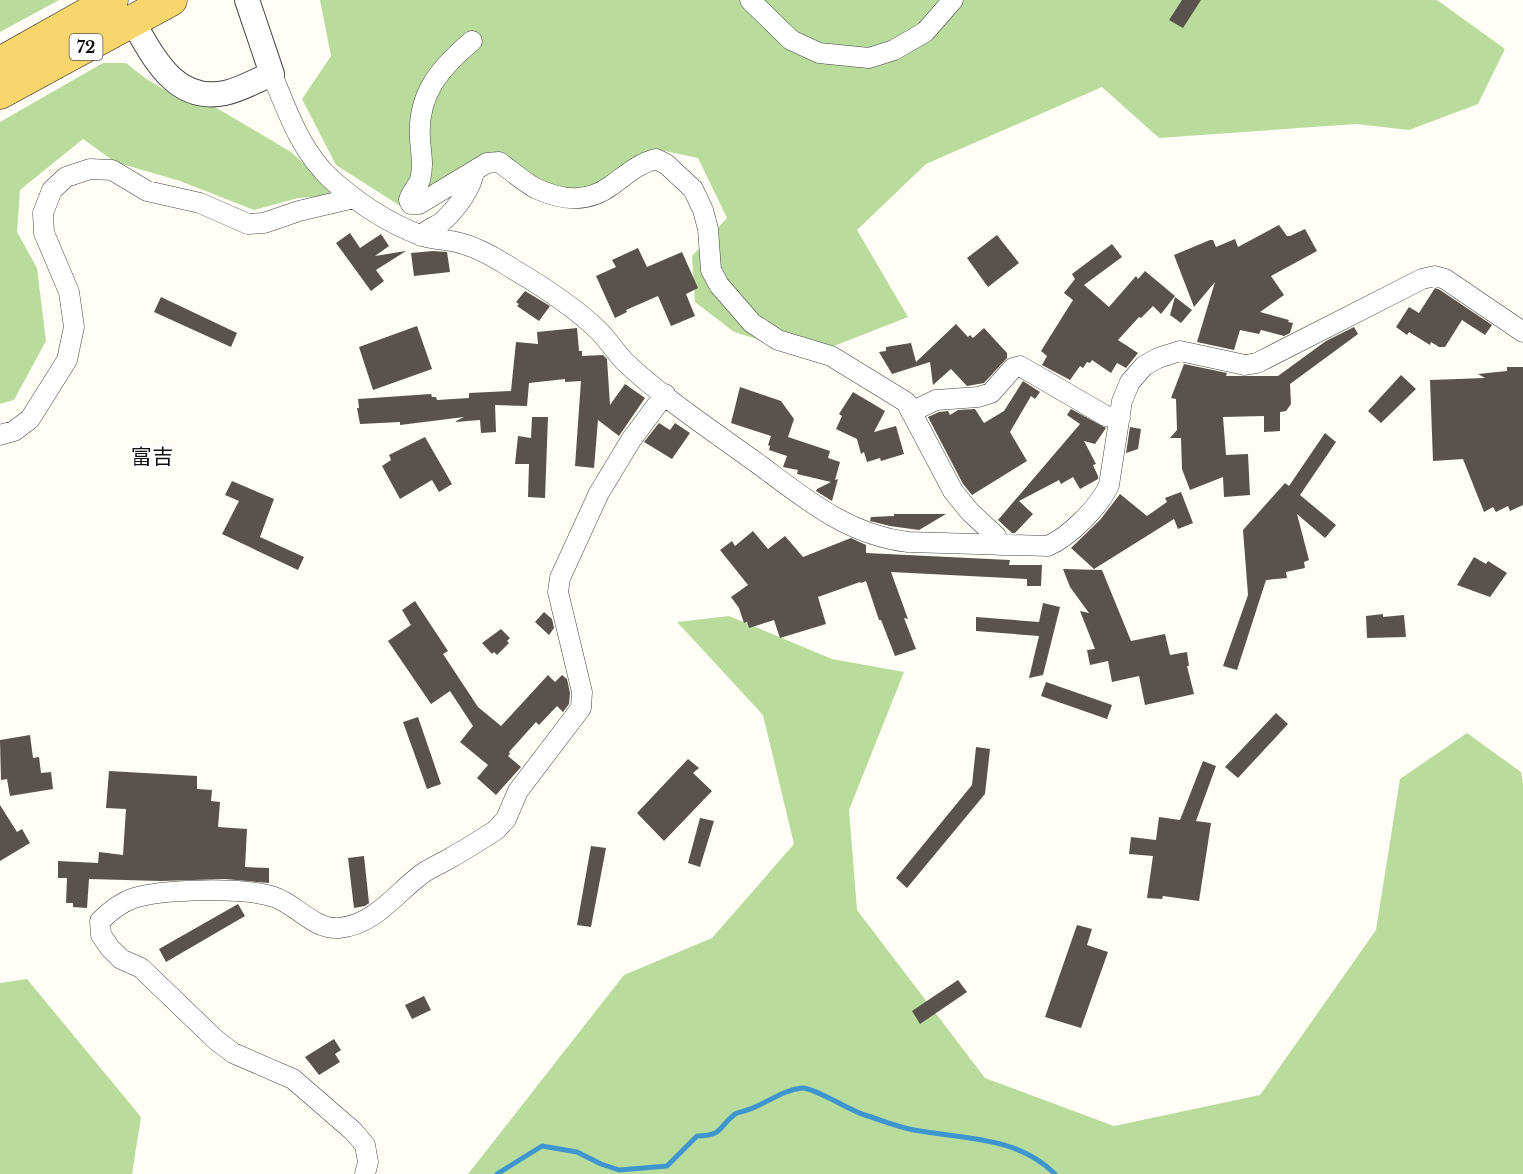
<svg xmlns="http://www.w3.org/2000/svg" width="1523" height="1174" font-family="'Libre Baskerville','Noto Sans JP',serif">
<rect width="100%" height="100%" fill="#fffdf5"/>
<path fill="#b9dc9c" d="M0,0h59l-59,32z
M320,0h1117l68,49 -27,55 -69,26 -53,-6 -197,14 -57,-51 -176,77 -69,66 51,87 -97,38 -77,-23 -39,-30 -3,-46 35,-38 -29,-60 -43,-9 -44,38 -43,8 -29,-17 -38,-11 -88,47 -77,-49 -34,-66 29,-43z
M103,63h23l19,15 36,22 34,7 76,45 47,43 -40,3 -44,12 -74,-29 -65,-19 -32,-23 -63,51 -3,42 20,36 9,73 -32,59 -14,4v-282z
M729,616l103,43 72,13 -55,138 8,100 128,168 129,48 146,-31 116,-165 24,-151 67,-46 54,39 2,12v390h-1055l156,-199 88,-37 82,-94 -31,-129 -86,-93z
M27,979l114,138 -9,57h-132v-191z"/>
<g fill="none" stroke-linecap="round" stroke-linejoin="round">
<path stroke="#3f96cf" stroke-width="5" d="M497,1174l45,-28 35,6 24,12 18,6 48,-4 30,-30c27,-1 20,-8 38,-22 3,-2 8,-2 12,-4 19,-6 35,-20 55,-22 11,-1 49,23 63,27 16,5 32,12 49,15 48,9 104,6 141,44"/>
</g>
<path fill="#5a524d" d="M1182,0h19l-18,28 -14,-8z
M1279,225l8,11h3l15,-7 12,22 -46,25 13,19 -24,17 29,8 -1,2 5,1 -3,10 -6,3 -23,-6 -2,4 -19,-4 -6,20 -37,-8 18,-60 -21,25 -20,-52 36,-15h3l3,7 19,-8 3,8z
M350,233l10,15 21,-14 8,12 -14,10 31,-5 -30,19 8,11 -13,10 -35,-48z
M997,235l22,28 -31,24 -21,-29z
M1112,244l10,13 -38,28 25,22 27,-31 2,3 7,-8 30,25 -14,18 -8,-8 -12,12 -2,-1 -21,23 20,13 -12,15 -9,-5 -6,10 -19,-13 -2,3 -3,-1 -4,6 -3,-2 -10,14 -28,-15 5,-9 -6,-5 32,-51 -9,-7 11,-14 -3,-5z
M638,248l9,19 35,-15 16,36 -12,6 9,22 -24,10 -13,-30 -32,14 1,2 -12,6 -19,-42 20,-9 -4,-7z
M433,251l14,1 3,20 -36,4 -3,-23z
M1435,288l5,2 52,35 -7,10 -23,-15 -17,27h-6l-8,-5 -1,3 -21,-13 -2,3 -11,-8 13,-20 10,6z
M525,291l25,15 -11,15 -22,-15 2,-2 -3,-2z
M161,297l76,36 -6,14 -77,-35z
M1175,297l17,13 -11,13 -11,-8z
M956,324l12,13 2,-2 3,3 11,-10 23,25v5l-23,25 -17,3 -16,-17 -18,16 -3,-23 -38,12 -13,-22 7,-1v-4l25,-4 5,19z
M417,326l15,43 -59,21 -14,-43z
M1354,327l4,7 -68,50 1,20 -5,7 -6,1v19l-16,1v-16l-41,1 3,38 22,-1 2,41 -26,2 -1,-20 -33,13 -8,-21 -1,-31h-11l7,-8 -1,-31 -5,-1 13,-34 43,9 -1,3h52l48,-35z
M577,328l2,23h3v5l21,-1 4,4 3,46 15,-21 20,14 -26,38 -21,-16 -4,48 -19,-2 6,-85 -16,1v-3l-36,4 -2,23 -32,-1 1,27 -15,1 -1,-13 -26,2 10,-5 -64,8v-3l-40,2 -3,-16h2l-1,-9 73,-5 1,3h4l1,3 32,-2v-5l42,-2 5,-49 22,2 -1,-12z
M1507,367h16v138l-13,6 -2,-5 -12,6 -3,-5 -9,5 -21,-53 -30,2 -3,-81 55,-2 -7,-4 29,-3z
M1401,375l15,14 -35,34 -13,-12z
M1023,381l17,11 -5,7 -4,-3 -21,36 17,29 -55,34 -9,-11 -35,-67 11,-5 9,-1 2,4 8,-5 17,-1 9,14 20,-12z
M740,387l41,14 13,18 -6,18 42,14 -2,7 12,4 -5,18 3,-1 -6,22 -16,-10 1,-2 14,-7 -34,-8 1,-4 -15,-3 4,-11 -18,-6 1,-4 -2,-1 3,-9 -40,-13z
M853,392l32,19 -11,21 22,-6 8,28 -23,7 -1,-3 -13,4 -3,-10 -3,2 -4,-15 -21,-10 6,-13 -3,-2z
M1071,409l35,19 -11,16 -11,-3 12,23 -3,1 5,11v3l-18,10 -7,-12 -12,7 -2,-4 -40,21 14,13 -18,19h-3l-14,-13 82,-96 -13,-9z
M532,417h16l-3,81 -17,-1 1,-33h-14l3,-28 13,2z
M659,423l11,7 5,-7 15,10 -18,26 -28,-17z
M1130,427l11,2 -3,20 -12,4z
M1325,433l11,9 -36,53 36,30 -11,13 -28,-24 12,46 -5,2 1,6 -19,4 1,6 -21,2 -29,90 -14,-4 25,-71 -5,-65 42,-47 4,3z
M425,437l27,47 -13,8 -7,-12 -32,19 -18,-33 9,-6 -2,-5z
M232,481l42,18 -14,38 44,20 -6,13 -76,-36 17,-33 -14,-6z
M1181,492l12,31 -15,6 -4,-10 -80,50 -23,-21 29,-28 20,-26 27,22 20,-14 -2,-4z
M894,514h52l-27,16 -29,-4 -20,-5 1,-4 23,-1z
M753,531l15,18 17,-13 18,21 48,-19 15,7v8l144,7 -1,5h33l-1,21h-14v-7l-136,-7 17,47 -4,-1 12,31 -21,7 -14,-36h-2l-13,-39 -5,2 -1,-1 -42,15 8,27 -46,14 -6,-18 -25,8 -2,-6 -3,1 -5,-15 -8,-11 17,-12 -28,-35 12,-9 3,5z
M1474,557l12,7 2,-3 19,12 -17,24 -33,-12z
M1063,569l39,1 29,71 34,-7 5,21 17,-3 2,14h-2l7,28 -49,11 -6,-29 -27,6 -4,-21 -18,4 -3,-15 8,-1 -15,-38 9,2 -19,-26z
M415,601l33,50 -5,3 35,53 23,19 47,-51 7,7 7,-7 5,4 3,14 -1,11 -6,8 -6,-6 -18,19 -3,-3 -27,30 1,2 -2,2 13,11 -25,28 -19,-17 11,-13 -28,-23 13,-16 -23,-35 -19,13 -43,-63 23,-16 -9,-15z
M1043,603l17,4 -17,68 -14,3 10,-42 -63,-5v-14l63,5z
M544,612l8,7 2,9 -5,7 -14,-13z
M1383,614v3l21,-2 2,22 -39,1 -1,-22z
M501,629l9,9 -3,3 2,2 -12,12 -3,-3 -2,2 -10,-11z
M1046,682l66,23 -5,14 -66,-23z
M1276,713l12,11 -50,54 -13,-11z
M418,717l23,67 -14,5 -24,-67z
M30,735l3,23 6,-1 2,16 10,-1 2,17 -43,7 -3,-17 -6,1 -1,-40z
M976,747l14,2 -5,45 -78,94 -11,-10 76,-93z
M688,759l11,9 -6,5 19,18 -48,50 -27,-28z
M1203,761l13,5 -20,55 15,2 -12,78 -36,-5 -1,3 -15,-1 6,-42 -24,-2 2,-17 25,3 3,-23 21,3z
M109,771l88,5v13l15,1 -1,11 9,1 -2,25 29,2 -2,38 24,1v15l-44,-4 -64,2 -72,-2 -2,29 -14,-1v-4h-7l1,-25h-9v-17l40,2 1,-11 24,3 3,-46 -20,-1z
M0,805l17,27 5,-3 8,14 -30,18z
M700,818l14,3 -14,46 -12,-4z
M591,846l15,2 -15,79 -14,-2z
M364,856l5,47 -4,3 -11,2 -6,-50z
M238,904l7,12 -79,46 -7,-13z
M1077,925l15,4 -5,16 21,7 -27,76 -36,-11z
M958,980l9,12 -47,32 -8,-13z
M424,996l7,14 -19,9 -7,-14z
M334,1039l7,11 -6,4 5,8 -21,13 -14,-18z"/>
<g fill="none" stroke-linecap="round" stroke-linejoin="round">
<defs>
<path id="minor" d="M750,0l41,40 28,13 50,5 25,-8 31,-18 28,-32
M472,41c-32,27 -55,53 -52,98 1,14 4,27 0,41 -3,7 -9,13 -11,20l2,4h8l68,-41 12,-1c10,7 29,23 38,27 27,12 51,14 75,-4 14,-10 27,-22 44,-26l10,5 27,25 10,21 5,19 3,41 8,15 33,38 26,17 53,16 75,46 47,89 17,21 26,24 3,9
M272,74c15,37 29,78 60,106 25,22 56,43 88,55 12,5 27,4 40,8 19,5 36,15 53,26 29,17 60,37 85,61 9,9 17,21 26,31 41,39 92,72 137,105 47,35 88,69 147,76l140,4c22,-10 51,-39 61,-61l13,-84 8,-19 14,-16 14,-8 22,-7 65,14 12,-2 165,-84 13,-3 10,3 78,53
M421,236c9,-10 17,-9 23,-16 12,-11 28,-32 30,-49
M911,412l25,-12 42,-3 13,-4 22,-25 7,-2 86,50 14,2
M0,435l14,-4 16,-12 37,-59 7,-33 -5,-35 -25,-59 -1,-20 9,-23 14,-13 24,-8 22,1 35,21 53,12 48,21 16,-1 35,-12 55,-13
M365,1174l3,-12 -3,-17 -12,-14 -60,-52 -60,-26 -17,-13 -75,-72 -20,-9 -11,-11 -9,-13 -1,-14c9,-9 22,-19 34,-23 30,-9 111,-11 140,-1 22,7 40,33 65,31 34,-3 55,-32 79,-51 8,-7 18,-11 27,-16 18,-10 34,-20 51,-31l10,-11 12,-28 63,-83 1,-16 -24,-100 2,-14 39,-85 32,-53 34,-46"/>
<path id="tertiary" d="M133,22c21,36 42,81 92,71 15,-3 32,-13 47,-19l-25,-74"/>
<path id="primary" d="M0,63l112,-63
M0,93l171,-93"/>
</defs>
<use href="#minor" stroke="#444" stroke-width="21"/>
<use href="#tertiary" stroke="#444" stroke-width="26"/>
<use href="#primary" stroke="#222" stroke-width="33"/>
<use href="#minor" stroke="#fff" stroke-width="20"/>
<use href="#tertiary" stroke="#fff" stroke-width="24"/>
<use href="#primary" stroke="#f9d66b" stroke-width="32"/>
</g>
<g text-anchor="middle" stroke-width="6" stroke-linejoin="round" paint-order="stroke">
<rect fill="#fff" stroke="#585858" stroke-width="1.5" x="69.5" y="34" width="33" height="26" rx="4.5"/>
<g font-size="16" font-weight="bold" fill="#111">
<text x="86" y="53">72</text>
</g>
<g font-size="21" fill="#111" stroke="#fff">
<text x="152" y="464">富吉</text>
</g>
</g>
</svg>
